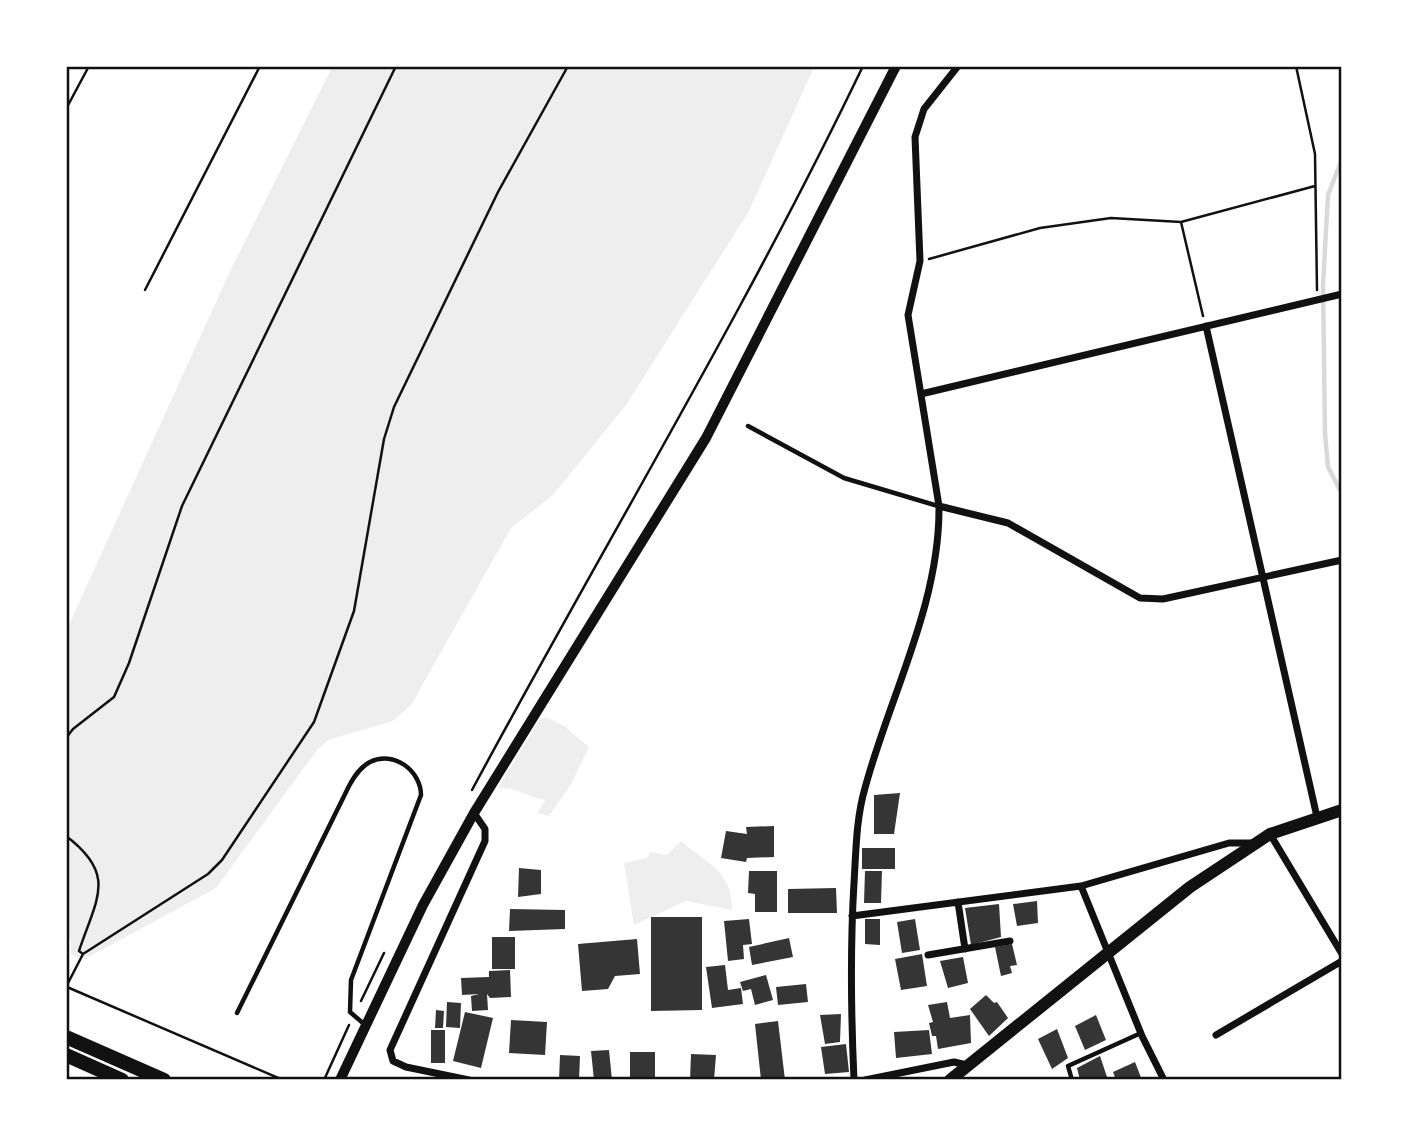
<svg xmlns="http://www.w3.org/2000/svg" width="1408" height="1146" font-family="'Golos Text',sans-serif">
<rect width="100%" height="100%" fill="#fff"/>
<path fill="#eee" d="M332,67h482l-65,144 -123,194 -73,90 -42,33 -100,177 -18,16 -65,19 -11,10 -101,138 -131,71 -14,-4v-12l-4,-12v-302l165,-362z
M546,717l18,9 25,21 -18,37 -22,32 -12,-3 8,-13c-17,-3 -30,-13 -47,-12l42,-69z
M681,841c27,24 51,29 51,69l-46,-9 -52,24 -10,-62 23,-5 4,-6 16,3z"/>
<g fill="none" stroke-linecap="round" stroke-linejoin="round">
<path stroke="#d9d9d9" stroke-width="4.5" d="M1342,159l-14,36 -5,90 2,148 3,34 14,27"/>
</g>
<path fill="#353535" d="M900,793l-6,41h-20v-39z
M774,826v31l-27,1 -1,4 -25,-4 5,-27 21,3 -1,-7z
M862,848h33v21h-33z
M519,868l22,2v24l-23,3z
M749,871h28v41h-22v-18l-7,-1z
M865,871h17l-1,32h-17z
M836,888l1,25h-49v-24z
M1037,901l1,22 -21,3 -4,-22z
M999,904l2,33 -30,8 -6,-37z
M510,909l55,1v19l-56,2z
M651,917h51v93l-51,1z
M749,919l3,25 -9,1 1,14 -16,2 -4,-40z
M865,919h15v26l-15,-1z
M915,919l5,31 -18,3 -5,-31z
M492,937h23v32h-23z
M789,938l4,19 -41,8 -3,-18z
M637,939l3,35 -25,2 -7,13 -26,2 -4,-47z
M1012,944l5,21 -7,1 2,7 -11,3 -6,-29z
M922,954l5,32 -26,4 -6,-31z
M963,957l5,26 -20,5 -8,-27z
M725,965l3,25 13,-2 2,16 -31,4 -6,-41z
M510,970l1,27 -21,1 -3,-4 1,16 -16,1 -1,-15 8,-2 -17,1 -1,-17 28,-1v-6z
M766,975l7,25 -18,5 -4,-16 -8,2 -3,-9z
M806,984l2,18 -30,3 -2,-18z
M986,995l8,8 3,-1 11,16 -19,18 -19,-27z
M447,1002l14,1 -1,25 -14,-1z
M947,1002l3,16 20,-3 1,28 -33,6 -2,-13h-4l-3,-13 4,-1 -5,-17z
M436,1010l8,1 -1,17h-8z
M465,1012l28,6 -12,50 -28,-7z
M841,1014l-1,28 -15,2 -5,-29z
M1096,1015l10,25 -21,10 -10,-24z
M511,1020l36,2 -2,33 -36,-2z
M778,1021l7,59h-24l-6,-56z
M1057,1029l11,29 -16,11 -14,-30z
M431,1030h14v33h-14z
M929,1030l3,24 -36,4 -2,-26z
M846,1044l3,28 -24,2 -4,-27z
M609,1050l3,30h-18l-3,-29z
M630,1052h25v28h-25z
M691,1054l25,1 -2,25h-24z
M560,1055l20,1 -1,24h-20z
M1100,1056l8,24h-28l-3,-12z
M1135,1062l7,18h-26l-3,-8z"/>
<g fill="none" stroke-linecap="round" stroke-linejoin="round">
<path stroke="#111" stroke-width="2.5" d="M1296,66l19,88 2,136
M66,109l23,-43
M1181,222l22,94
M929,259l111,-31 71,-10 70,4 134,-36
M145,290l115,-224
M66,738l7,-9 41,-32 15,-34 53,-157 214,-440
M472,790c130,-242 272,-476 391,-724
M66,836c52,39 30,63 13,115l4,3
M66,987l17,-33 125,-80 14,-14 92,-138 40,-111 30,-172 10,-32 104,-215 70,-126
M67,987l216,93
M361,1001l23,-48
M324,1080l25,-55"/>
<path stroke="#111" stroke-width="4.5" d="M748,426l96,52 94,28
M237,1013l112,-227c5,-9 11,-19 21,-24 24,-12 51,9 51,33l-70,185 -1,32 14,12
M1072,1080l-4,-14 73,-33"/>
<path stroke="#111" stroke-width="7" d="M1206,326l111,491
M921,394l421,-100
M939,506l69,17 132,75 23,1 179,-39
M1270,834l72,120
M1081,886l61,150 22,44
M958,902l7,47
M852,916l229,-30 148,-43h23
M928,955l82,-14
M1216,1035l126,-74
M469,1080l-63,-13 -13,-6 -3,-11 95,-209v-12l-11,-16
M854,1080c-3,-66 -4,-131 0,-197 2,-32 2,-64 11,-95 25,-93 75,-184 74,-282l-31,-191 12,-54 -5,-124 9,-28 34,-43
M865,1080l89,-18 13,3"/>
<path stroke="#111" stroke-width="10" d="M340,1080l83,-175 51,-92 232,-375 190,-372"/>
<path stroke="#111" stroke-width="12" d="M950,1080l240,-193 80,-53 72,-24"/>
<path stroke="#111" stroke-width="14" d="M66,1037l98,43
M66,1055l56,25"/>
</g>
<rect width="1408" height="1146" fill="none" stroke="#ffffff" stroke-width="136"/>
<rect x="68" y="68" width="1272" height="1010" fill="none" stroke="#111" stroke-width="2.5"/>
</svg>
